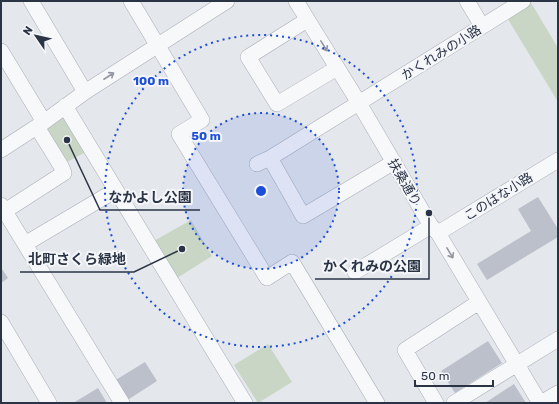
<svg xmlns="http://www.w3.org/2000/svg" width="559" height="404" font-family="Rubik,'Noto Sans JP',sans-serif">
<rect width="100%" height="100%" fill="#e4e7ec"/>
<path fill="#c9d6c5" d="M530,1l28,47v54l-52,-86z
M65,114l24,46 -5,-7 -19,10 -21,-35z
M191,220l21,36 -38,24 -22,-38z
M268,344l24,38 -34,21 -24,-38z"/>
<path fill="#bbc0ca" d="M538,197l20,32v8l-71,43 -10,-16 54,-33 -13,-22z
M2,269l6,9 -7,5v-13z
M488,341l14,22 -47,30 -14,-22z
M145,362l12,19 -31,20 -12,-20z
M514,384l12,19h-41z
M98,388l9,15h-34z"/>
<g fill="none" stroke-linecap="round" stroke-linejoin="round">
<defs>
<path id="minor" d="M31,1l54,91
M131,1l71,119 -23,14 88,144 25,-16 85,141
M296,1l63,102 72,123 7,7 102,170
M467,1l15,25
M307,20l-59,37 29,47 60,-36
M1,51l43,71
M65,106l180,297
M1,150l43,-28 41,-30 142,-91
M270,158l33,58 91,-54
M257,164l13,-6 253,-157
M1,205l121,198
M5,211l59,-38 -3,-7 -24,-39
M438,233l120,-73
M25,244l91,-54
M355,272l76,-46
M1,322l48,81
M436,403l-31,-53 74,-48
M454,403l104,-64
M541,403l17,-10"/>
</defs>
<use href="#minor" stroke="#a9aeb7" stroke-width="16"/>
<use href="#minor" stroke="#f7f8fa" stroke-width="15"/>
</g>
<defs><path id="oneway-shaft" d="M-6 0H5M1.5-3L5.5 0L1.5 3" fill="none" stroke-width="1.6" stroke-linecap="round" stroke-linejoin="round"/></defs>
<g stroke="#9196a0">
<use href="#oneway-shaft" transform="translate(324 46) rotate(58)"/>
<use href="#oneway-shaft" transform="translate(109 76) rotate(-33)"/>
<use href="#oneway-shaft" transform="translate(450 253) rotate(59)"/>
</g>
<circle cx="261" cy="191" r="78" fill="#1d4ed8" fill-opacity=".12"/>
<g fill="none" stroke="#1d4ed8" stroke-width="2" stroke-dasharray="2 4">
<circle cx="261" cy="191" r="78"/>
<circle cx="261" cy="191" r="156"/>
</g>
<g text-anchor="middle" stroke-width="4" stroke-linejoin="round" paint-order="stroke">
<g font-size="13" fill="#2b3445" stroke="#f4f6f9">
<text transform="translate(441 52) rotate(-32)" y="5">かくれみの小路</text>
<text transform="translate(405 182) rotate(60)" y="5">扶桑通り</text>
<text transform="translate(498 196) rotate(-32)" y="5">このはな小路</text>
</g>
</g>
<circle cx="261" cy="191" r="6" fill="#1d4ed8" stroke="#f4f6f9" stroke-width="2"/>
<g font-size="12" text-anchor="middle" font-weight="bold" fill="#1d4ed8" stroke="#f4f6f9" stroke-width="4" stroke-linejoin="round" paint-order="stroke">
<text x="151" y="85">100 m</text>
<text x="206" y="140">50 m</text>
</g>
<path fill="none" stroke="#2b3445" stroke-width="1.5" d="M67 140L100 210H200M182 249L134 272H20M429 213L429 279H315"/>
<g fill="#2b3445" stroke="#f4f6f9" stroke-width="1.5">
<circle cx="67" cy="140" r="4"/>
<circle cx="182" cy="249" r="4"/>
<circle cx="429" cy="213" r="4"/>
</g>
<g font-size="14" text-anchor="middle" font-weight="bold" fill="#2b3445" stroke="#f4f6f9" stroke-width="4" stroke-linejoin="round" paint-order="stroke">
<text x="150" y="202">なかよし公園</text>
<text x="77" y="264">北町さくら緑地</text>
<text x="372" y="271">かくれみの公園</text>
</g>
<rect width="559" height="404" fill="none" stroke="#2b3445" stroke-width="4"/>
<g transform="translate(36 36) rotate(304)" stroke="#f4f6f9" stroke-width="3" paint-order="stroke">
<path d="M0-3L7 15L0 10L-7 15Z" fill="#2b3445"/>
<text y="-6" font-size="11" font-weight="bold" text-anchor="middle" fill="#2b3445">N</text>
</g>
<path d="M415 380v6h78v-6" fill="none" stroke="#2b3445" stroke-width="2"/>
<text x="421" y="380" font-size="12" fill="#2b3445" stroke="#f4f6f9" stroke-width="3" paint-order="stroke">50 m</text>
</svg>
